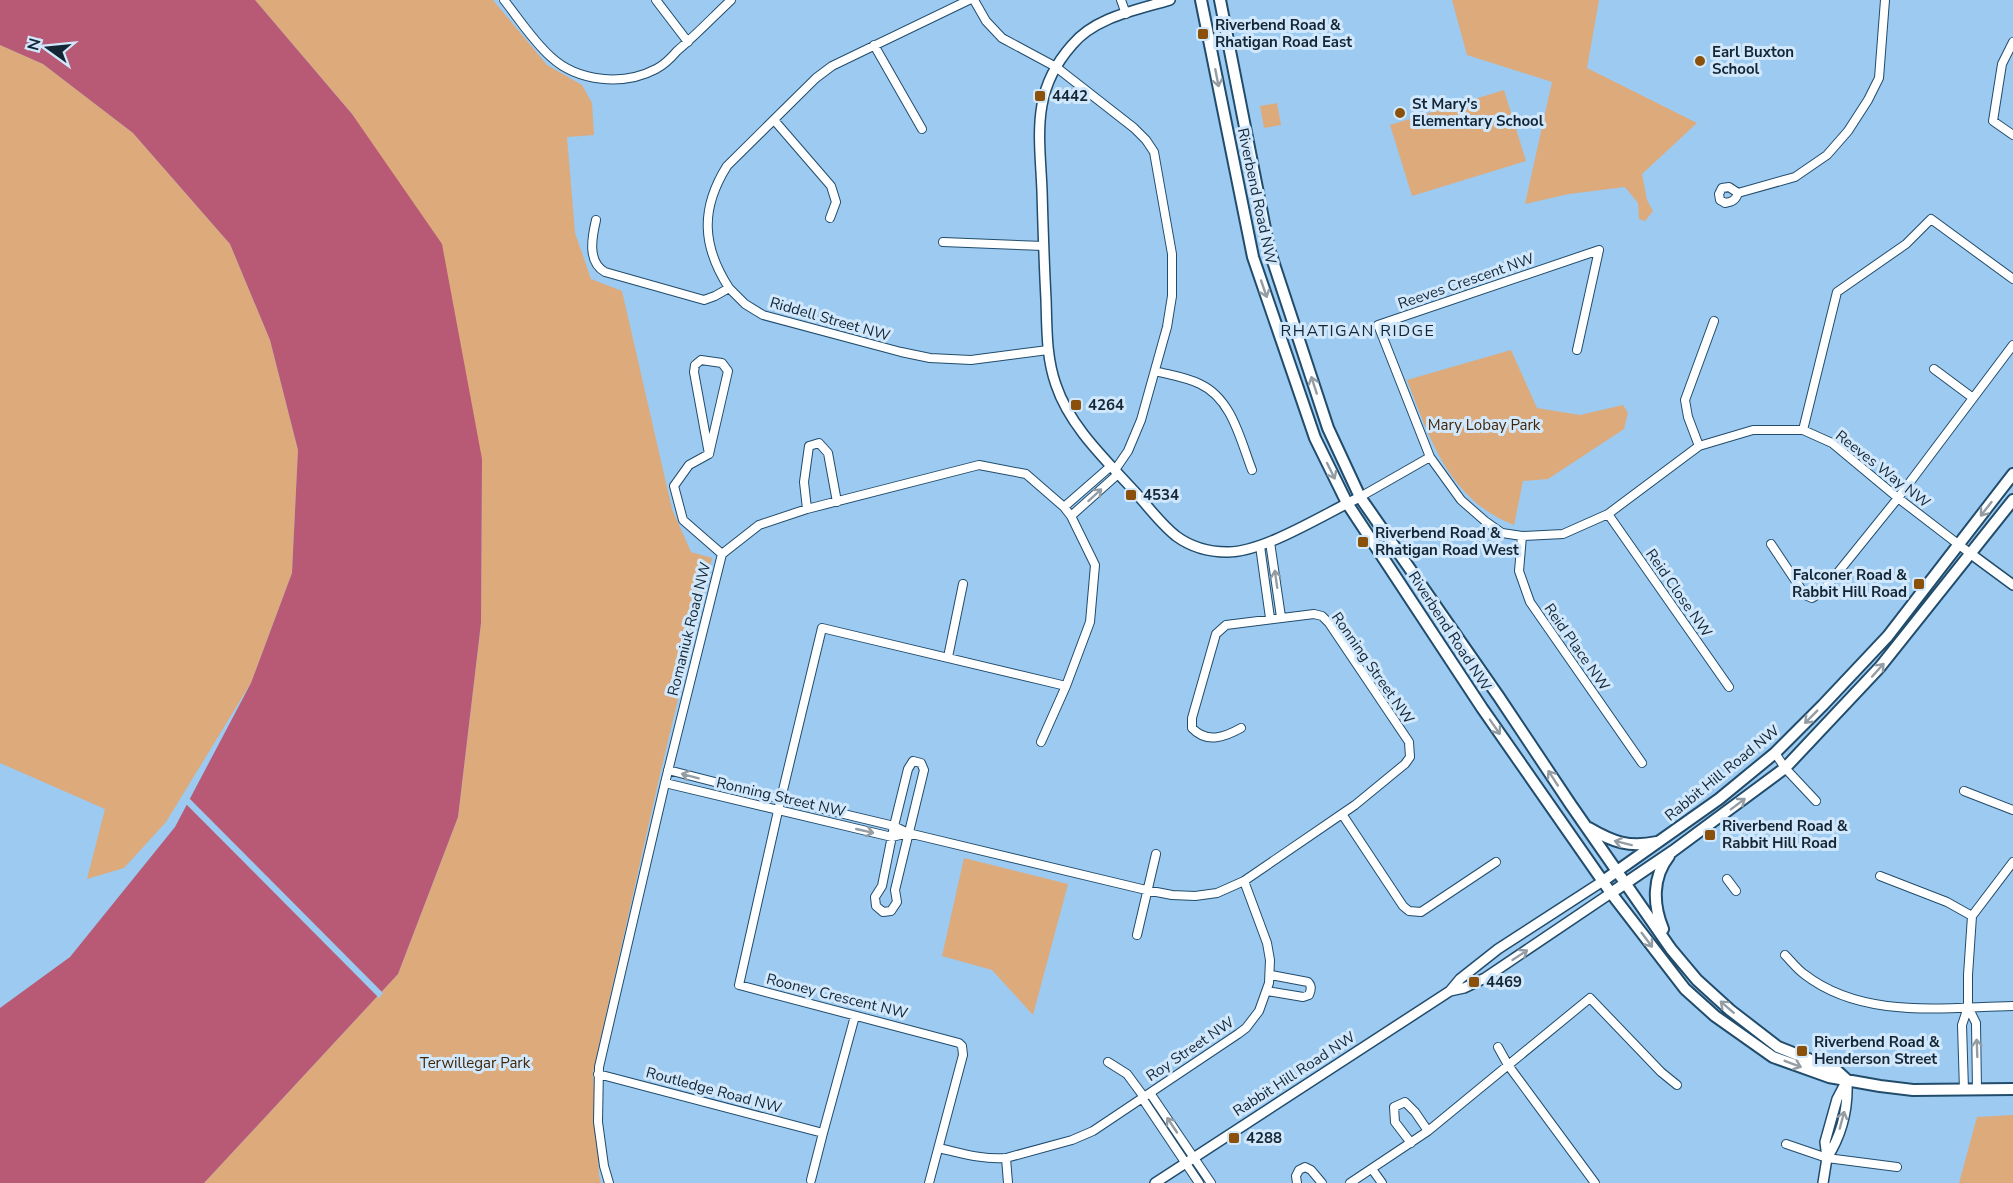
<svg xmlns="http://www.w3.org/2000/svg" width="2013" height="1183" font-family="'Nunito Sans',sans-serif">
<rect width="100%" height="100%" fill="#9ccaf0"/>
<path fill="#ddaa7c" d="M255,0h238l54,65 35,20 10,18 2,32 -27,2 8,96 16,46 31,12 50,218 19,43 21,6 -51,212 -68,302 6,103 2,8h-397l194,-209 60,-157 23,-194 1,-164 -130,-345z
M1452,0h147l-12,68 110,55 -55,51 5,26 6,11 -8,10 -6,-2 -1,-16 -13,-16 -56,7 -44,10 27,-122 -85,-27z
M0,45l43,19 90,69 97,111 40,96 28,110 -6,123 -41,110 -85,139 -42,46 -37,11 18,-70 -105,-46z
M1504,90l22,71 -114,35 -22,-71z
M1277,103l4,22 -17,3 -4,-22z
M1511,350l26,58 43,7 43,-10 5,8 -4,16 -76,50 -25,2 -9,44c-65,-25 -84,-86 -107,-145z
M964,858l104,26 -35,131 -41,-45 -50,-14z
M2013,1115v68h-54l18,-66z"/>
<path fill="#b85975" d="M0,0h255l97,114 90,130 40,215 -1,164 -23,194 -60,157 -194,209h-204v-175l70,-51 105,-130 76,-144 41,-110 6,-123 -28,-110 -40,-96 -97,-111 -90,-69 -43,-19z"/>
<path fill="#9ccaf0" d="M188,797l195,196 -4,5 -194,-195z"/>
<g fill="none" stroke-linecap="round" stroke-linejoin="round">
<defs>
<path id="minor" d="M504,0c15,19 29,41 47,57 27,25 73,29 105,12 8,-4 15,-11 21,-18 19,-16 36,-34 54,-51
M656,0l32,42
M974,0l12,21 16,17 54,29 78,61 12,12 8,12 18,102v42l-5,31 -26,93 -13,31 -13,19
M1121,0l5,14
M2013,42l-11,22 -9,57 20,14
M874,45l48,84
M774,120l57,66 5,16 -6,16
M1738,193c-2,7 -6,9 -13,10l-5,-3 -1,-6 3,-6 7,-1 9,6 57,-16 32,-22 21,-24 20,-31 11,-22 6,-78
M596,220c-4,17 -9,42 9,52l99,28 11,-4 14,-8 16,16 18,11 138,37 29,6 41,2 77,-10
M943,242l101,4
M729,288c-27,-42 -29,-79 -2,-122l89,-88 16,-12 137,-66
M1577,350l22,-100 -221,75 52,132 31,43 24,21 17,12 20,3 41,-2 45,-20 91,-68 54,-16h50l29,13 66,55 73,56
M1934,369l39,29
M1155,371c15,4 31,6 45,13 32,15 40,55 52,86
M1803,430l34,-138 69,-48 25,-25 82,60
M1699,446l-11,-29 -3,-17 29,-79
M709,454l-15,-82 1,-7 6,-5 21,3 6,8 -19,83 -20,11 -15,21 9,34 39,34
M1360,497l70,-40
M1064,507l47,-41
M807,509l-3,-27 5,-36 10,-3 9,10 9,49
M1608,514l121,173
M1071,516l47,-42
M1522,536l-3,35 11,31 112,161
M1270,542l11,75
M1771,544l34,51 7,3 11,-7 75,-93 115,-153
M1260,546l10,72
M948,657l15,-73
M1041,742l25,-56
M1775,753l10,15 31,33
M913,761l8,2 3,7 -29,120 2,12 -6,9 -8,1 -7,-6 -1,-9 7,-11 12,-60 14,-57z
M668,770l113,29 113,27 14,7 238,57 26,5 23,1 22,-3 27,-12 111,-76 50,-41 5,-7 -1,-15 -80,-119 -7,-7 -8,-2 -88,11 -10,9 -24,84v10c15,16 33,9 49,0
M665,783l227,54 16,-4
M1964,791l49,19
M1342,814l61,92 6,5 12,1 75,-50
M1880,876l67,26 25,14
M1727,879l9,12
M1137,935l19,-81
M1785,955c6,6 12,14 19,19 59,46 140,33 209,32
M1267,991l36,6 6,-2c2,-5 3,-9 -1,-13l-37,-7
M1968,1007l8,16 1,67
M1498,1047l10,18 87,118
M1108,1062l19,12 17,23
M598,1074l225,59 32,-117
M1964,1090l-2,-65 6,-18v-32l4,-59 41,-54
M1150,1093l61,90
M1142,1098l57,85
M1411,1143l-16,-21 -1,-15 11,-5 10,10 13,19
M1786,1144l41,14 70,9
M939,1148c22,5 44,12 67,10l66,-18 21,-9 145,-97 8,-6 13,-17 10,-28 1,-23 -3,-17 -23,-62
M1006,1158l2,25
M1372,1169l10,14
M811,1180l12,-47
M609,1183l-5,-17 -6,-44 1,-55 66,-284 57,-229 37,-29 48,-16 172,-44 47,9 38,33 7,9 24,49 -5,57 -24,64 -244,-58 -44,183 -39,174 220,58 3,3 1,9 -34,128
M1297,1183l-1,-7 3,-6 6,-3 6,3 11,13
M1350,1183l78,-52 162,-133 71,74 16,13"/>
<path id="tertiary" d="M1170,0c-33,10 -75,17 -98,45 -15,17 -26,37 -30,60 -5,27 -1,58 0,86 1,36 2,72 4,108 1,29 0,58 10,86 14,42 51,76 80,108 13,15 25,31 40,43 15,11 34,16 51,16 36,1 99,-39 133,-55
M1971,554l42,31
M1450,991l14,-3 21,-10 126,-85
M1827,1158c14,-22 21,-49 20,-75
M1155,1183l295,-192 10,-12 38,-30 105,-68
M1823,1183l4,-25 -2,-16 12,-43 10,-19"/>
<path id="secondary" d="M1201,0l52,257 62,181 32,65 135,205 129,185 74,96 30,27 58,41 56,20 51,9 33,4 100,-1
M1220,0l49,249 59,179 32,69 139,200 72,108 100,144 26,31 33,30 48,37 58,23 11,10
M1589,828c24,14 40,20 68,14
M1603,881l116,-82 56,-46 48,-48 65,-69 125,-162
M1611,893l62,-42 112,-83 95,-101 133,-167
M1663,929c-10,-24 -11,-52 6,-73"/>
</defs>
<use href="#minor" stroke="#214c6c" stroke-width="10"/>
<use href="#tertiary" stroke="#214c6c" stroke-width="12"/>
<use href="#secondary" stroke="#214c6c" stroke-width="14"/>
<use href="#minor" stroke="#fff" stroke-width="8"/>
<use href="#tertiary" stroke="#fff" stroke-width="9"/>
<use href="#secondary" stroke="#fff" stroke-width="10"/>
</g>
<defs><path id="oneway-shaft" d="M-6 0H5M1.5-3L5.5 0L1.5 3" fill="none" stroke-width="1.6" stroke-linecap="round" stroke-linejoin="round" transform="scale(1.5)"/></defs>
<g stroke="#959da4">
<use href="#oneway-shaft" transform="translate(1217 78) rotate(79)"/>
<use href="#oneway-shaft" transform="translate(1264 289) rotate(71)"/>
<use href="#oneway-shaft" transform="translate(1314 385) rotate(-108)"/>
<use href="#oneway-shaft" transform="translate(1331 471) rotate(64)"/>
<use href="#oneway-shaft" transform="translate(1095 495) rotate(-42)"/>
<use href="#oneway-shaft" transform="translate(1986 509) rotate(128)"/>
<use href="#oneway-shaft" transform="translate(1276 579) rotate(-98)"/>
<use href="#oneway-shaft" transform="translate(1878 670) rotate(-48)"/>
<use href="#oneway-shaft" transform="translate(1811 717) rotate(135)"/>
<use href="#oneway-shaft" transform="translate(1495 727) rotate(55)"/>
<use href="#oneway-shaft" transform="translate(690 776) rotate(-165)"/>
<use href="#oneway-shaft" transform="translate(1553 778) rotate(-123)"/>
<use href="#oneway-shaft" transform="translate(1738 804) rotate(-37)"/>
<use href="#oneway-shaft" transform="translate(865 831) rotate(13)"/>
<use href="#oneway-shaft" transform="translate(1623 843) rotate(-166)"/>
<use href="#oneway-shaft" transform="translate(1647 940) rotate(53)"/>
<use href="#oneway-shaft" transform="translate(1520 955) rotate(-33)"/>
<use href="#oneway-shaft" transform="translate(1727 1007) rotate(-139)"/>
<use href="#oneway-shaft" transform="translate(1977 1048) rotate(-92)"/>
<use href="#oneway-shaft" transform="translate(1793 1064) rotate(21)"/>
<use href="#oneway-shaft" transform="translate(1842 1120) rotate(-75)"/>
<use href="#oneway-shaft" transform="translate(1172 1125) rotate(-124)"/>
</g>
<g fill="#8b510b" stroke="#d1e8fc" stroke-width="2">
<rect x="1197" y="28" width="12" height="12" rx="3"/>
<circle cx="1700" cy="61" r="6"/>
<rect x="1034" y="90" width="12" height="12" rx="3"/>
<circle cx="1400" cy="113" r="6"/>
<rect x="1070" y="399" width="12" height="12" rx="3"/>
<rect x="1125" y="489" width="12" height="12" rx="3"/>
<rect x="1357" y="536" width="12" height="12" rx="3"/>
<rect x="1913" y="578" width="12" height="12" rx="3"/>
<rect x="1704" y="829" width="12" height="12" rx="3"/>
<rect x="1468" y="976" width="12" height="12" rx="3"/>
<rect x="1796" y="1045" width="12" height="12" rx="3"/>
<rect x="1228" y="1132" width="12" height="12" rx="3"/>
</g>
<g text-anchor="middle" stroke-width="6" stroke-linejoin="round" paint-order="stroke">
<g font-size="15" font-weight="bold" fill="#142635" stroke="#d1e8fc" text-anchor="start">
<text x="1215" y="30">Riverbend Road &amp;<tspan x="1215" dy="17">Rhatigan Road East</tspan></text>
<text x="1712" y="57">Earl Buxton<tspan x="1712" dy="17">School</tspan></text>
<text x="1052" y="101">4442</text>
<text x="1412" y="109">St Mary's<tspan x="1412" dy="17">Elementary School</tspan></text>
<text x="1088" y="410">4264</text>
<text x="1143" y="500">4534</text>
<text x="1375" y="538">Riverbend Road &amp;<tspan x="1375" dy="17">Rhatigan Road West</tspan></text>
<text x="1907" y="580" text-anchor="end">Falconer Road &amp;<tspan x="1907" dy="17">Rabbit Hill Road</tspan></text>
<text x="1722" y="831">Riverbend Road &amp;<tspan x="1722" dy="17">Rabbit Hill Road</tspan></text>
<text x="1486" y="987">4469</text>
<text x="1814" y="1047">Riverbend Road &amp;<tspan x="1814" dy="17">Henderson Street</tspan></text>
<text x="1246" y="1143">4288</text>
</g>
<g font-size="15" fill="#142635" stroke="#d1e8fc">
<text transform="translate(1257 196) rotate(78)" y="5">Riverbend Road NW</text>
<text transform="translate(1466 281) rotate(-19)" y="5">Reeves Crescent NW</text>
<text transform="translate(830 319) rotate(16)" y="5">Riddell Street NW</text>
<text transform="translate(1883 469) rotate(38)" y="5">Reeves Way NW</text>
<text transform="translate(1679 593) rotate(55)" y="5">Reid Close NW</text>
<text transform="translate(689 629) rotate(-76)" y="5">Romaniuk Road NW</text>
<text transform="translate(1450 631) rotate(57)" y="5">Riverbend Road NW</text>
<text transform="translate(1577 647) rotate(55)" y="5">Reid Place NW</text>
<text transform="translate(1373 668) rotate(55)" y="5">Ronning Street NW</text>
<text transform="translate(1722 773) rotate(-39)" y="5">Rabbit Hill Road NW</text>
<text transform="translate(781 797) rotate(13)" y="5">Ronning Street NW</text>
<text transform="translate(837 996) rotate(14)" y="5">Rooney Crescent NW</text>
<text transform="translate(1190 1049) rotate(-34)" y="5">Roy Street NW</text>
<text transform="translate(1294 1074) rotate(-33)" y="5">Rabbit Hill Road NW</text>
<text transform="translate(714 1090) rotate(15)" y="5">Routledge Road NW</text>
</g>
<g font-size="15" fill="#422505" stroke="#d1e8fc">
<text x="1484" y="430">Mary Lobay Park</text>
<text x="475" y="1068">Terwillegar Park</text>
</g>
<g font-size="16" letter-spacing="1.5" fill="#142635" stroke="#d1e8fc">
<text x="1358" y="336">RHATIGAN RIDGE</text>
</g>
</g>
<g transform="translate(48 48) rotate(285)" stroke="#d1e8fc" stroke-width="4.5" paint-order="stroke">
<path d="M0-4.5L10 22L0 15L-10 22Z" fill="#142635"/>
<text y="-9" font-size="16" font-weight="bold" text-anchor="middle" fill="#142635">N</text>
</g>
</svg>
